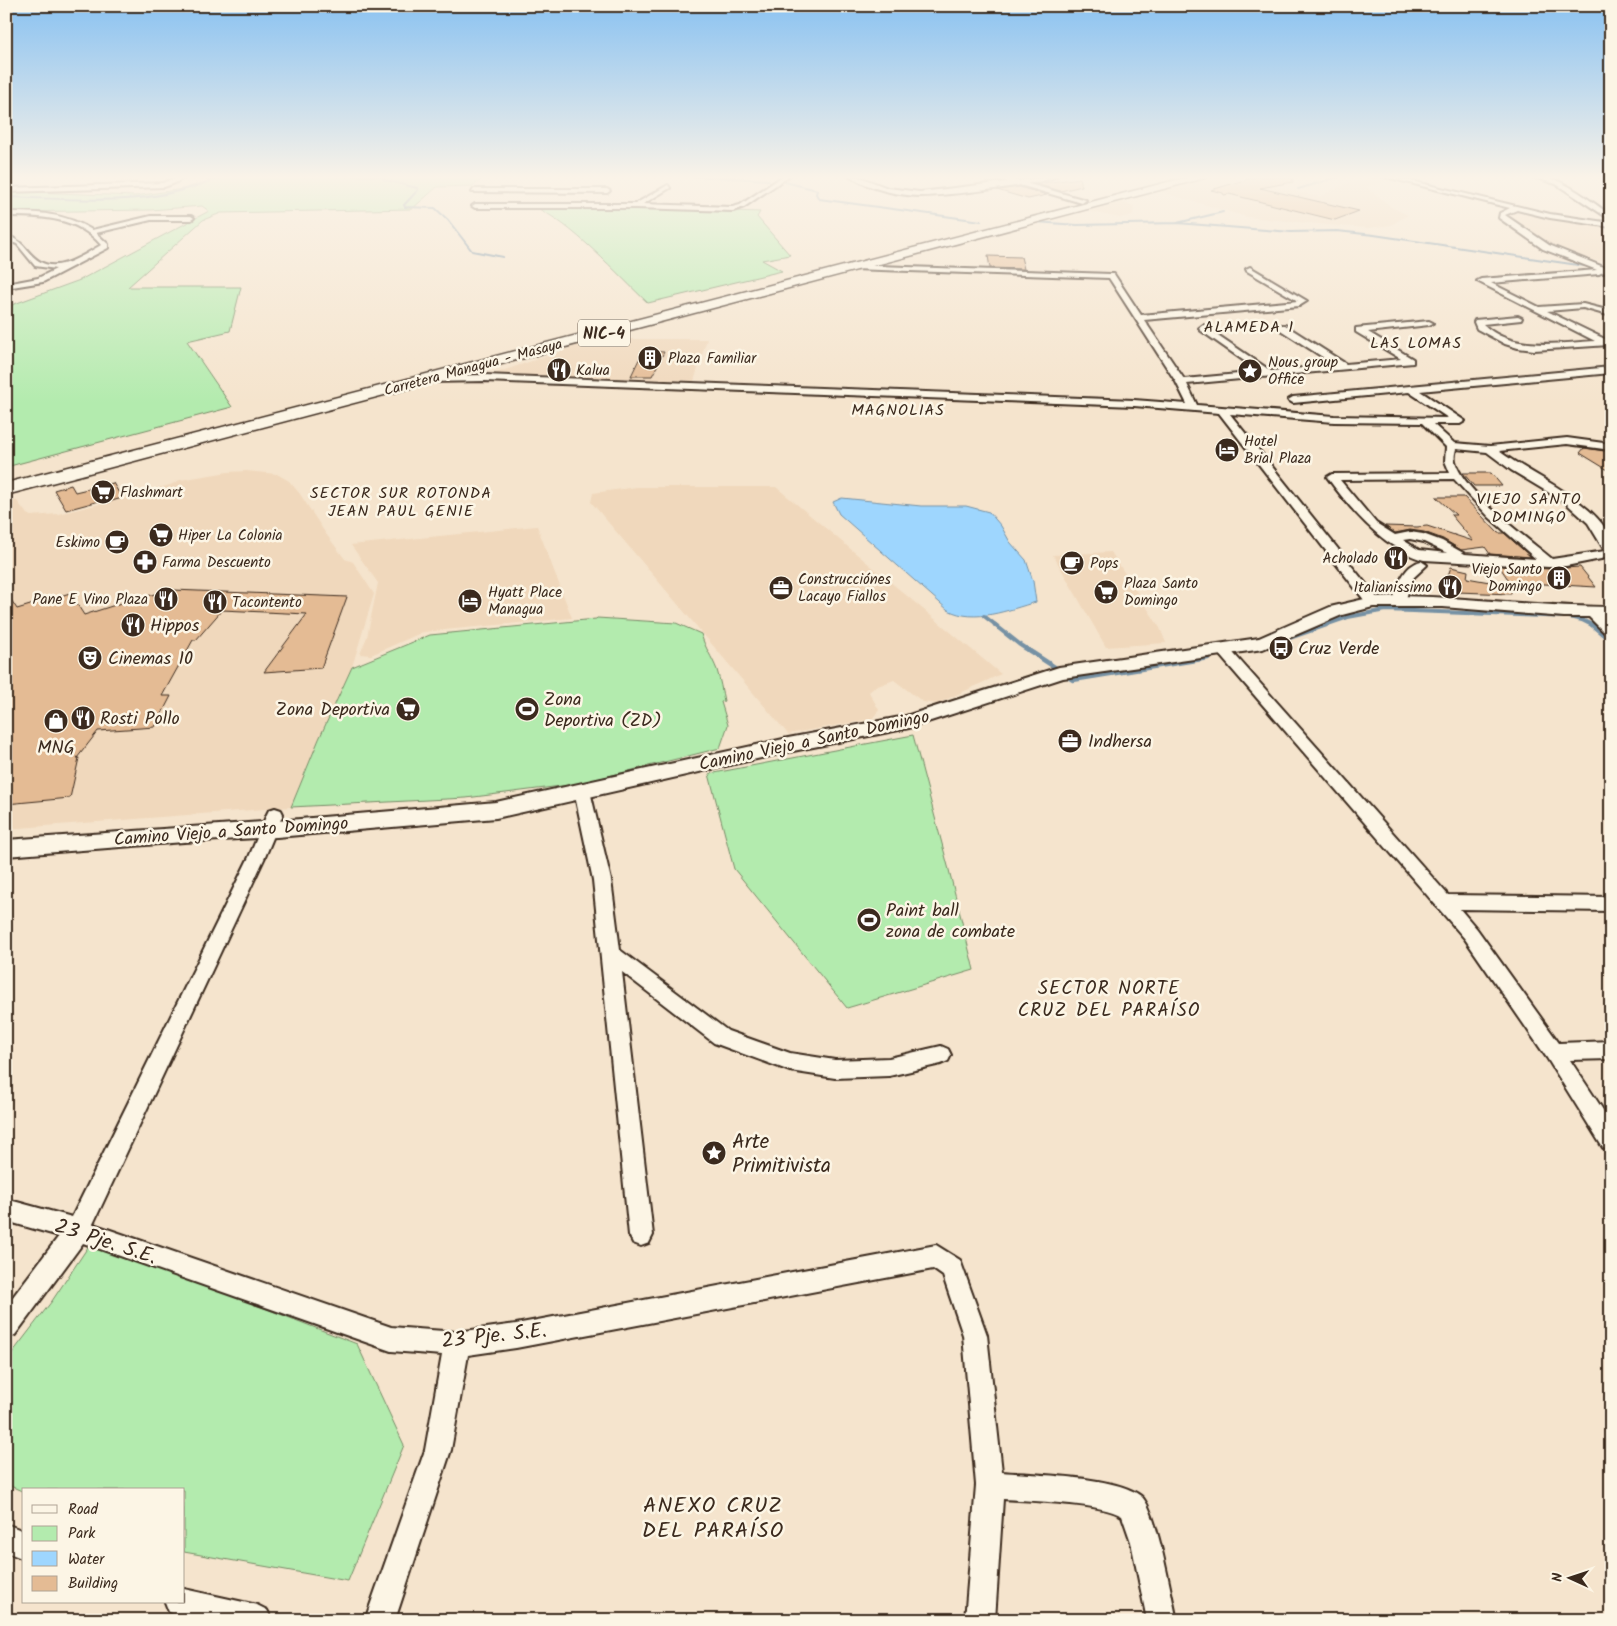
<svg xmlns="http://www.w3.org/2000/svg" width="1617" height="1626" font-family="Kalam,sans-serif">
<rect width="100%" height="100%" fill="#f5e4cd"/>
<filter id="ink" filterUnits="userSpaceOnUse"><feTurbulence type="fractalNoise" baseFrequency=".02" numOctaves="2"/><feDisplacementMap in="SourceGraphic" scale="10" xChannelSelector="R" yChannelSelector="G"/><feConvolveMatrix kernelMatrix="1 2 1 2 8 2 1 2 1" color-interpolation-filters="sRGB"/></filter>
<g filter="url(#ink)">
<path fill="#f0d8bc" d="M1218,176h10l91,21 29,-14 29,-7 14,3 -25,8 27,21 15,7 -17,10 -22,3 -30,-2 -92,-9 -89,-26z
M1122,202l12,4 -1,9 -13,3 -33,-7z
M1517,211l94,16v34l-27,-1 -27,-11 -44,-27 -6,-7z
M597,339h110l-13,42 -201,-7z
M246,471l31,3 12,7 11,13 26,40 19,25 8,3 21,32 -22,73 -33,72 -28,68 -285,22v-329l11,1 10,13 4,2 27,-2 46,-11 66,-18 10,-5 48,-8z
M637,487h139l225,187 -64,30 -14,-2 -29,-22 -19,7 -6,5 10,18 -7,9 -84,15 -197,-232 2,-9z
M537,526l35,92 -149,14 -52,23 -11,-1 7,-17 11,-54 -27,-38z
M1111,552l49,76 6,15 -60,4 -53,-92z"/>
<path fill="#b3ebae" stroke="#778a66" d="M226,176h260l-13,10 -36,1 -25,22 -191,4 -18,7 -75,67h113l-11,44 -43,10 45,66 -226,60v-160l74,-27 129,-69 -7,-5 -51,4 -145,2v-21l129,5 48,-7z
M534,207h85l141,5 -3,5 33,38 -28,5 20,11 -134,32c-29,-27 -78,-82 -114,-96z
M597,618l79,5 25,11c4,14 11,23 16,36 3,10 5,21 7,31l-3,1 7,23 -8,23 -143,36 -111,14 -175,9 28,-68 33,-72 78,-32 166,-16z
M913,735l36,135 25,100 -127,38 -113,-139 -25,-95z
M92,1241l265,103 47,101 -56,136 -164,-29v-62h-160v2l-18,-8v-123l46,-60z"/>
<path fill="#9ed6fe" stroke="#7691a4" d="M842,498l79,8h45l23,6 12,14 9,16 16,18 7,21 3,21c-28,8 -61,22 -88,8l-109,-96 -6,-12z"/>
<g fill="none" stroke-linecap="round" stroke-linejoin="round">
<path stroke="#7691a4" stroke-width="2" d="M381,176l4,4 32,8 1,2 -14,15 1,2 30,1 13,12 24,31 31,6
M692,176l77,4
M1394,176l44,10
M785,182l32,8 -1,4 3,5 162,22
M1298,189l43,-13
M6,197c75,2 144,12 215,-21
M1036,222l41,3 100,-2 46,-11
M1177,223l114,9 46,-1 37,4 211,31
M1604,267l7,1"/>
<path stroke="#7691a4" stroke-width="4" d="M984,616l13,10
M1322,626l26,-9 38,-7 183,7 13,3 12,6"/>
<path stroke="#7691a4" stroke-width="4.5" d="M995,625l24,19 37,24
M1592,625l19,16
M1277,642l49,-17
M1068,677l5,3 135,-22"/>
</g>
<path fill="#e4bb94" stroke="#3b2a1e" d="M1258,176h34l1,6 -33,6 99,23 -24,9 -106,-26 -5,1 -1,-2 -12,-3z
M1080,178l2,8 -21,5 -25,-7z
M1019,187l28,8 -19,4 -31,-9z
M988,256l33,1 3,12 -34,-1z
M643,351l21,1 -12,24h-21z
M1584,448l27,4v20l-31,-19z
M1463,473h28l11,13h-28z
M113,483l9,15 -17,5 -2,-3 -37,10 -12,-20 17,-5 4,7z
M1436,497h28l34,36h6l27,24 -41,-3 -5,-7 -24,3 -18,-11 -19,-7 -14,-2 -15,3 -10,-7 32,1 10,-1 46,15 -22,-26h5z
M1499,566l50,3 31,-2 16,20 -86,-5z
M1451,567l17,4 -1,7 45,8 -1,8 -54,-2 -13,-5z
M173,590l174,7 -26,71 -57,4 43,-58 -85,-4 -26,30h-3l-31,56h9l-16,31 -57,4 -21,27h2l-9,40 -64,6v-212l11,17 53,-16 14,22 50,-16z"/>
<g fill="none" stroke-linecap="round" stroke-linejoin="round">
<defs>
<path id="street" d="M179,176h7l-11,7 -11,4 -158,5v-4l157,-5z
M783,176h6l-45,31 -11,4 -97,-3h-161l-3,-2 3,-2h160l33,-19 2,3 -27,16 89,3 8,-2z
M850,176h7l31,12 32,4 137,-16c-16,9 -115,20 -137,20 -23,-1 -51,-7 -70,-20z
M1382,176h9l159,38 61,9v4l-61,-9 -33,-8 -12,5 44,30 62,25v5l-8,-3 -4,2 -108,9 48,24 44,-3 28,7v5l-28,-8 -36,3 62,30v4l-75,5 -16,-2 -13,-4 -28,-15 -3,-7 1,-2 43,-4 4,2 -1,2 -38,4c28,28 76,19 112,17l-118,-60 4,-2 116,-9 -54,-21 -44,-31 1,-5 10,-5z
M1530,176c29,-3 58,24 81,39v5l-55,-36z
M474,189h133l3,2 -3,2 -135,-1z
M6,212c32,0 58,1 86,18l59,-14h40l3,2 -3,2h-40l-55,13 12,11v4l-65,34 -37,6v-4l32,-6 18,-9 -21,-3 -18,-22 -11,-4v-5c20,7 19,17 33,26 19,13 46,-7 62,-16 -23,-28 -60,-29 -95,-29z
M849,265l262,9h3l27,41 157,-14 -51,-30 -1,-2 4,-2 57,34 -8,5 -155,14 40,59 76,-7 -60,-42 -1,-2 4,-3 68,46 64,-6 -56,-36v-4h6l61,39 55,-5 -45,-27v-4l73,-7 4,2 -4,2 -61,7 45,27v4l-226,21 10,21 137,11 114,2 -39,-26 -116,11 -5,-3 5,-3 318,-30v6l-191,18 45,30 -5,3h-27l21,19 36,3 77,-8 44,6v6l-44,-6 -68,7c30,23 98,51 111,87 2,5 1,13 1,19l-45,9 -17,1 -125,-7c-39,-10 -74,-51 -97,-83l5,-3 118,-1 -5,-12 1,-14 -24,-24 -88,-1 -104,-8 148,185 1,3 -6,4 -5,-1 -149,-192 -85,-7 -649,-25 -57,1 -5,-3 5,-3 57,-1 649,25 53,4 -11,-22 -67,-104 -257,-9 -4,-2zM1456,449l31,3 24,18 55,33 22,20 17,28 -53,8c-25,-21 -89,-67 -97,-98 -1,-4 0,-8 1,-12zM1454,479l35,38 47,42 -71,-5 -23,-13 -19,-7 -13,-2 -15,3 -19,-12 -36,-43zM1410,539l14,3 23,11 -28,-3 -16,-10z
M1421,561l6,4 -14,13 -8,23 -6,4 -5,-1 -1,-3c5,-16 10,-35 28,-40z
M1592,608l5,1 14,14v12l-5,-1 -19,-19 -1,-3z
M1222,645l5,1 221,249 163,2v14l-151,-2 17,20 82,114 52,-2v18l-41,1 41,62v29l-8,-3 -56,-90 -82,-119 -248,-287 -2,-3z
M582,786l6,1 2,4 21,89 9,70 108,81 62,22 45,7 54,-2 52,-12 7,3 3,6 -3,6 -7,3 -52,12 -54,2 -45,-7 -76,-28 -92,-71 31,263 -4,8 -8,3 -8,-3 -4,-8 -36,-355 -19,-89 2,-4z
M275,808l6,2 2,4 -18,43 -172,367 298,103 66,5 59,-8 420,-79 24,15 27,75 15,137c32,3 115,4 139,24 16,13 30,100 36,124h-30l-16,-78 -9,-26c-21,-13 -92,-15 -119,-17l-8,121h-30l11,-135 -13,-150 -20,-59 -10,-7 -417,79 -48,7 -17,95 -56,170h-30l60,-170 17,-95 -51,-4 -308,-108 -68,92 -9,3v-32l53,-70 -53,-15v-22l66,18 177,-360 18,-43 2,-4z
M6,1524l18,7v28l-18,-7z
M184,1589l73,16 10,5 5,10h-79l-24,-8 -4,-10h19z"/>
<path id="secondary" d="M988,176h12l86,24 -4,3z
M1399,596c71,1 141,11 212,11v10h-47l-121,-10h-70l-31,8 -79,34 -200,29 -154,50 -121,24 -292,66 -219,19 -93,5 -178,14v-16l271,-19 219,-19 292,-64 118,-22 153,-49 200,-29 71,-31 43,-10z"/>
<path id="highway" d="M1191,176h15l-1,2 -1199,317v-12z"/>
</defs>
<use href="#street" stroke="#3b2a1e" stroke-width="4"/>
<use href="#secondary" stroke="#3b2a1e" stroke-width="4"/>
<use href="#highway" stroke="#3b2a1e" stroke-width="3"/>
<use href="#street" fill="#fcf5e5" fill-rule="evenodd"/>
<use href="#secondary" fill="#fcf5e5" fill-rule="evenodd"/>
<use href="#highway" fill="#fcf5e5" fill-rule="evenodd"/>
</g>
</g>
<linearGradient id="sky" x2="0" y2="1"><stop stop-color="#8ac2f1"/><stop offset="0.44" stop-color="#faf3e8"/><stop offset="1" stop-color="#faf3e8" stop-opacity="0"/></linearGradient>
<rect width="1617" height="403" fill="url(#sky)"/>
<defs>
<symbol id="building-disc" viewBox="-11 -11 22 22"><circle r="9.5" fill="#3b2a1e" stroke="#fcf5e5"/><path d="M-4-6H4V6H1V3H-1V6H-4ZM-2.5-4.3h1.7v1.8h-1.7ZM.8-4.3h1.7v1.8H.8ZM-2.5-1h1.7V.8h-1.7ZM.8-1h1.7V.8H.8Z" fill="#fff"/></symbol>
<symbol id="restaurant-disc" viewBox="-11 -11 22 22"><circle r="9.5" fill="#3b2a1e" stroke="#fcf5e5"/><path d="M-5-6h1v4h1v-4h1v4h1v-4h1v5L-1.5 .5V6h-2V.5L-5-1ZM5-6V6H3V1.5H1.5Q1.5-4 5-6Z" fill="#fff"/></symbol>
<symbol id="sight-disc" viewBox="-11 -11 22 22"><circle r="9.5" fill="#3b2a1e" stroke="#fcf5e5"/><path d="M0-6L1.8-2.2L6-1.7L2.9 1.2L3.7 5.4L0 3.3L-3.7 5.4L-2.9 1.2L-6-1.7L-1.8-2.2Z" fill="#fff"/></symbol>
<symbol id="hotel-disc" viewBox="-11 -11 22 22"><circle r="9.5" fill="#3b2a1e" stroke="#fcf5e5"/><path d="M-6-4.5h1.5V1H6V5H4.5V3h-9V5H-6ZM-4 0a1.8 1.8 0 1 1 3.6 0ZM.5 0V-2.5h3Q6-2.5 6 0Z" fill="#fff"/></symbol>
<symbol id="supermarket-disc" viewBox="-11 -11 22 22"><circle r="9.5" fill="#3b2a1e" stroke="#fcf5e5"/><path d="M-6-5.5h2.5l.6 2H6L4.5 2H-2.5L-4.4-4H-6ZM-1.5 3.2a1.3 1.3 0 1 0 .1 0ZM3 3.2a1.3 1.3 0 1 0 .1 0Z" fill="#fff"/></symbol>
<symbol id="cafe-disc" viewBox="-11 -11 22 22"><circle r="9.5" fill="#3b2a1e" stroke="#fcf5e5"/><path d="M-5.5-4.5H6V0H3Q3 3.5 0 3.5H-2.5Q-5.5 3.5-5.5 0ZM3-3.2v2h1.7v-2ZM-6 4.5H4V6H-6Z" fill="#fff"/></symbol>
<symbol id="pharmacy-disc" viewBox="-11 -11 22 22"><circle r="9.5" fill="#3b2a1e" stroke="#fcf5e5"/><path d="M-2-6h4v4h4v4h-4v4h-4v-4h-4v-4h4Z" fill="#fff"/></symbol>
<symbol id="office-disc" viewBox="-11 -11 22 22"><circle r="9.5" fill="#3b2a1e" stroke="#fcf5e5"/><path d="M-6-3h4V-5.5h4V-3h4V5H-6ZM-1-4.5V-3h2v-1.5ZM-6 0V1H6V0Z" fill="#fff"/></symbol>
<symbol id="bus-disc" viewBox="-11 -11 22 22"><circle r="9.5" fill="#3b2a1e" stroke="#fcf5e5"/><path d="M-5-6H5V4H4V6H2V4H-2V6H-4V4H-5ZM-3.5-4V0h7V-4ZM-3.5 1.2v1.5H-2V1.2ZM2 1.2v1.5H3.5V1.2Z" fill="#fff"/></symbol>
<symbol id="theatre-disc" viewBox="-11 -11 22 22"><circle r="9.5" fill="#3b2a1e" stroke="#fcf5e5"/><path d="M-5-5.5Q0-4 5-5.5V0Q5 5 0 6Q-5 5-5 0ZM-3.3-2.5H-1v1.5H-3.3ZM1-2.5H3.3v1.5H1ZM-2.8 1Q0 5.5 2.8 1Z" fill="#fff"/></symbol>
<symbol id="stadium-disc" viewBox="-11 -11 22 22"><circle r="9.5" fill="#3b2a1e" stroke="#fcf5e5"/><path d="M0-5a6.5 5 0 1 0 0 10a6.5 5 0 1 0 0-10ZM-3.5-1.8h7v3.6h-7Z" fill="#fff"/></symbol>
<symbol id="shop-disc" viewBox="-11 -11 22 22"><circle r="9.5" fill="#3b2a1e" stroke="#fcf5e5"/><path d="M-5-2.5h2.3a2.7 3.5 0 0 1 5.4 0H5L5.5 6h-11ZM-1.5-2.5h3a1.5 2.3 0 0 0-3 0Z" fill="#fff"/></symbol>
</defs>
<g fill-rule="evenodd">
<use href="#building-disc" x="636" y="344" width="28" height="28"/>
<use href="#restaurant-disc" x="545" y="356" width="28" height="28"/>
<use href="#sight-disc" x="1236" y="357" width="28" height="28"/>
<use href="#hotel-disc" x="1213" y="436" width="28" height="28"/>
<use href="#supermarket-disc" x="89" y="478" width="28" height="28"/>
<use href="#supermarket-disc" x="147" y="521" width="28" height="28"/>
<use href="#cafe-disc" x="103" y="528" width="28" height="28"/>
<use href="#restaurant-disc" x="1382" y="544" width="28" height="28"/>
<use href="#pharmacy-disc" x="131" y="548" width="28" height="28"/>
<use href="#cafe-disc" x="1058" y="549" width="28" height="28"/>
<use href="#building-disc" x="1545" y="564" width="28" height="28"/>
<use href="#restaurant-disc" x="1436" y="573" width="28" height="28"/>
<use href="#office-disc" x="767" y="574" width="28" height="28"/>
<use href="#supermarket-disc" x="1092" y="578" width="28" height="28"/>
<use href="#restaurant-disc" x="152" y="585" width="28" height="28"/>
<use href="#hotel-disc" x="456" y="587" width="28" height="28"/>
<use href="#restaurant-disc" x="201" y="588" width="28" height="28"/>
<use href="#restaurant-disc" x="119" y="611" width="28" height="28"/>
<use href="#bus-disc" x="1267" y="634" width="28" height="28"/>
<use href="#theatre-disc" x="76" y="644" width="28" height="28"/>
<use href="#supermarket-disc" x="394" y="695" width="28" height="28"/>
<use href="#stadium-disc" x="513" y="695" width="28" height="28"/>
<use href="#restaurant-disc" x="69" y="704" width="28" height="28"/>
<use href="#shop-disc" x="42" y="707" width="28" height="28"/>
<use href="#office-disc" x="1056" y="727" width="28" height="28"/>
<use href="#stadium-disc" x="855" y="906" width="28" height="28"/>
<use href="#sight-disc" x="700" y="1139" width="28" height="28"/>
</g>
<g text-anchor="middle" stroke-width="5" stroke-linejoin="round" paint-order="stroke">
<g font-size="15" fill="#3b2a1e" stroke="#fcf5e5" text-anchor="start">
<text x="668" y="363">Plaza Familiar</text>
<text x="1268" y="367">Nous group<tspan x="1268" dy="17">Office</tspan></text>
<text x="576" y="375">Kalua</text>
<text x="1244" y="446">Hotel<tspan x="1244" dy="17">Brial Plaza</tspan></text>
<text x="120" y="497">Flashmart</text>
<text x="178" y="540">Hiper La Colonia</text>
<text x="100" y="547" text-anchor="end">Eskimo</text>
<text x="1378" y="563" text-anchor="end">Acholado</text>
<text x="162" y="567">Farma Descuento</text>
<text x="1090" y="568">Pops</text>
<text x="1542" y="574" text-anchor="end">Viejo Santo<tspan x="1542" dy="17">Domingo</tspan></text>
<text x="798" y="584">Construcciónes<tspan x="798" dy="17">Lacayo Fiallos</tspan></text>
<text x="1124" y="588">Plaza Santo<tspan x="1124" dy="17">Domingo</tspan></text>
<text x="1432" y="592" text-anchor="end">Italianissimo</text>
<text x="488" y="597">Hyatt Place<tspan x="488" dy="17">Managua</tspan></text>
<text x="148" y="604" text-anchor="end">Pane E Vino Plaza</text>
<text x="232" y="607">Tacontento</text>
</g>
<g font-size="15" fill="#3b2a1e" stroke="#fcf5e5">
<text transform="translate(473 367) rotate(-15)" y="5">Carretera Managua - Masaya</text>
</g>
<g font-size="16" letter-spacing="1" fill="#3b2a1e" stroke="#fcf5e5">
<text x="1249" y="332">ALAMEDA 1</text>
<text x="1416" y="348">LAS LOMAS</text>
<text x="898" y="415">MAGNOLIAS</text>
<text x="401" y="498">SECTOR SUR ROTONDA<tspan x="401" dy="18">JEAN PAUL GENIE</tspan></text>
<text x="1529" y="504">VIEJO SANTO<tspan x="1529" dy="18">DOMINGO</tspan></text>
</g>
<rect fill="#fcf5e5" stroke="#75675a" stroke-width="1" x="578" y="319.5" width="52" height="27" rx="4"/>
<g font-size="16" font-weight="bold" fill="#3b2a1e">
<text x="604" y="339">NIC-4</text>
</g>
<g font-size="18" fill="#3b2a1e" stroke="#fcf5e5" text-anchor="start">
<text x="150" y="631">Hippos</text>
<text x="1298" y="654">Cruz Verde</text>
<text x="108" y="664">Cinemas 10</text>
<text x="544" y="705">Zona<tspan x="544" dy="21">Deportiva (ZD)</tspan></text>
<text x="390" y="715" text-anchor="end">Zona Deportiva</text>
<text x="100" y="724">Rosti Pollo</text>
<text x="1088" y="747">Indhersa</text>
<text x="56" y="753" text-anchor="middle">MNG</text>
<text x="886" y="916">Paint ball<tspan x="886" dy="21">zona de combate</tspan></text>
</g>
<g font-size="18" fill="#3b2a1e" stroke="#fcf5e5">
<text transform="translate(814 740) rotate(-12)" y="6">Camino Viejo a Santo Domingo</text>
<text transform="translate(231 831) rotate(-4)" y="6">Camino Viejo a Santo Domingo</text>
</g>
<g font-size="19" letter-spacing="1" fill="#3b2a1e" stroke="#fcf5e5">
<text x="1109" y="994">SECTOR NORTE<tspan x="1109" dy="22">CRUZ DEL PARAÍSO</tspan></text>
</g>
<g font-size="21" fill="#3b2a1e" stroke="#fcf5e5" text-anchor="start">
<text x="732" y="1148">Arte<tspan x="732" dy="24">Primitivista</tspan></text>
</g>
<g font-size="21" fill="#3b2a1e" stroke="#fcf5e5">
<text transform="translate(106 1241) rotate(18)" y="7">23 Pje. S.E.</text>
<text transform="translate(494 1335) rotate(-6)" y="7">23 Pje. S.E.</text>
</g>
<g font-size="22" letter-spacing="1" fill="#3b2a1e" stroke="#fcf5e5">
<text x="713" y="1512">ANEXO CRUZ<tspan x="713" dy="25">DEL PARAÍSO</tspan></text>
</g>
</g>
<rect width="1617" height="1626" fill="none" stroke="#fcf5e5" stroke-width="25"/>
<rect x="12" y="12" width="1592" height="1601" fill="none" stroke="#3b2a1e" stroke-width="2" filter="url(#ink)"/>
<rect x="22" y="1488" width="162" height="115" fill="#fcf5e5" stroke="#afa495"/>
<rect x="32" y="1505" width="25" height="8" fill="#fcf5e5" stroke="#afa495"/>
<text x="68" y="1514" font-size="15" fill="#3b2a1e">Road</text>
<rect x="32" y="1526" width="25" height="15" fill="#b3ebae" stroke="#afa495"/>
<text x="68" y="1538" font-size="15" fill="#3b2a1e">Park</text>
<rect x="32" y="1551" width="25" height="15" fill="#9ed6fe" stroke="#afa495"/>
<text x="68" y="1564" font-size="15" fill="#3b2a1e">Water</text>
<rect x="32" y="1576" width="25" height="15" fill="#e4bb94" stroke="#afa495"/>
<text x="68" y="1588" font-size="15" fill="#3b2a1e">Building</text>
<g transform="translate(1570 1578) rotate(273)" stroke="#fcf5e5" stroke-width="4" paint-order="stroke">
<path d="M0-4L9 19L0 12L-9 19Z" fill="#3b2a1e"/>
<text y="-8" font-size="14" font-weight="bold" text-anchor="middle" fill="#3b2a1e">N</text>
</g>
</svg>
